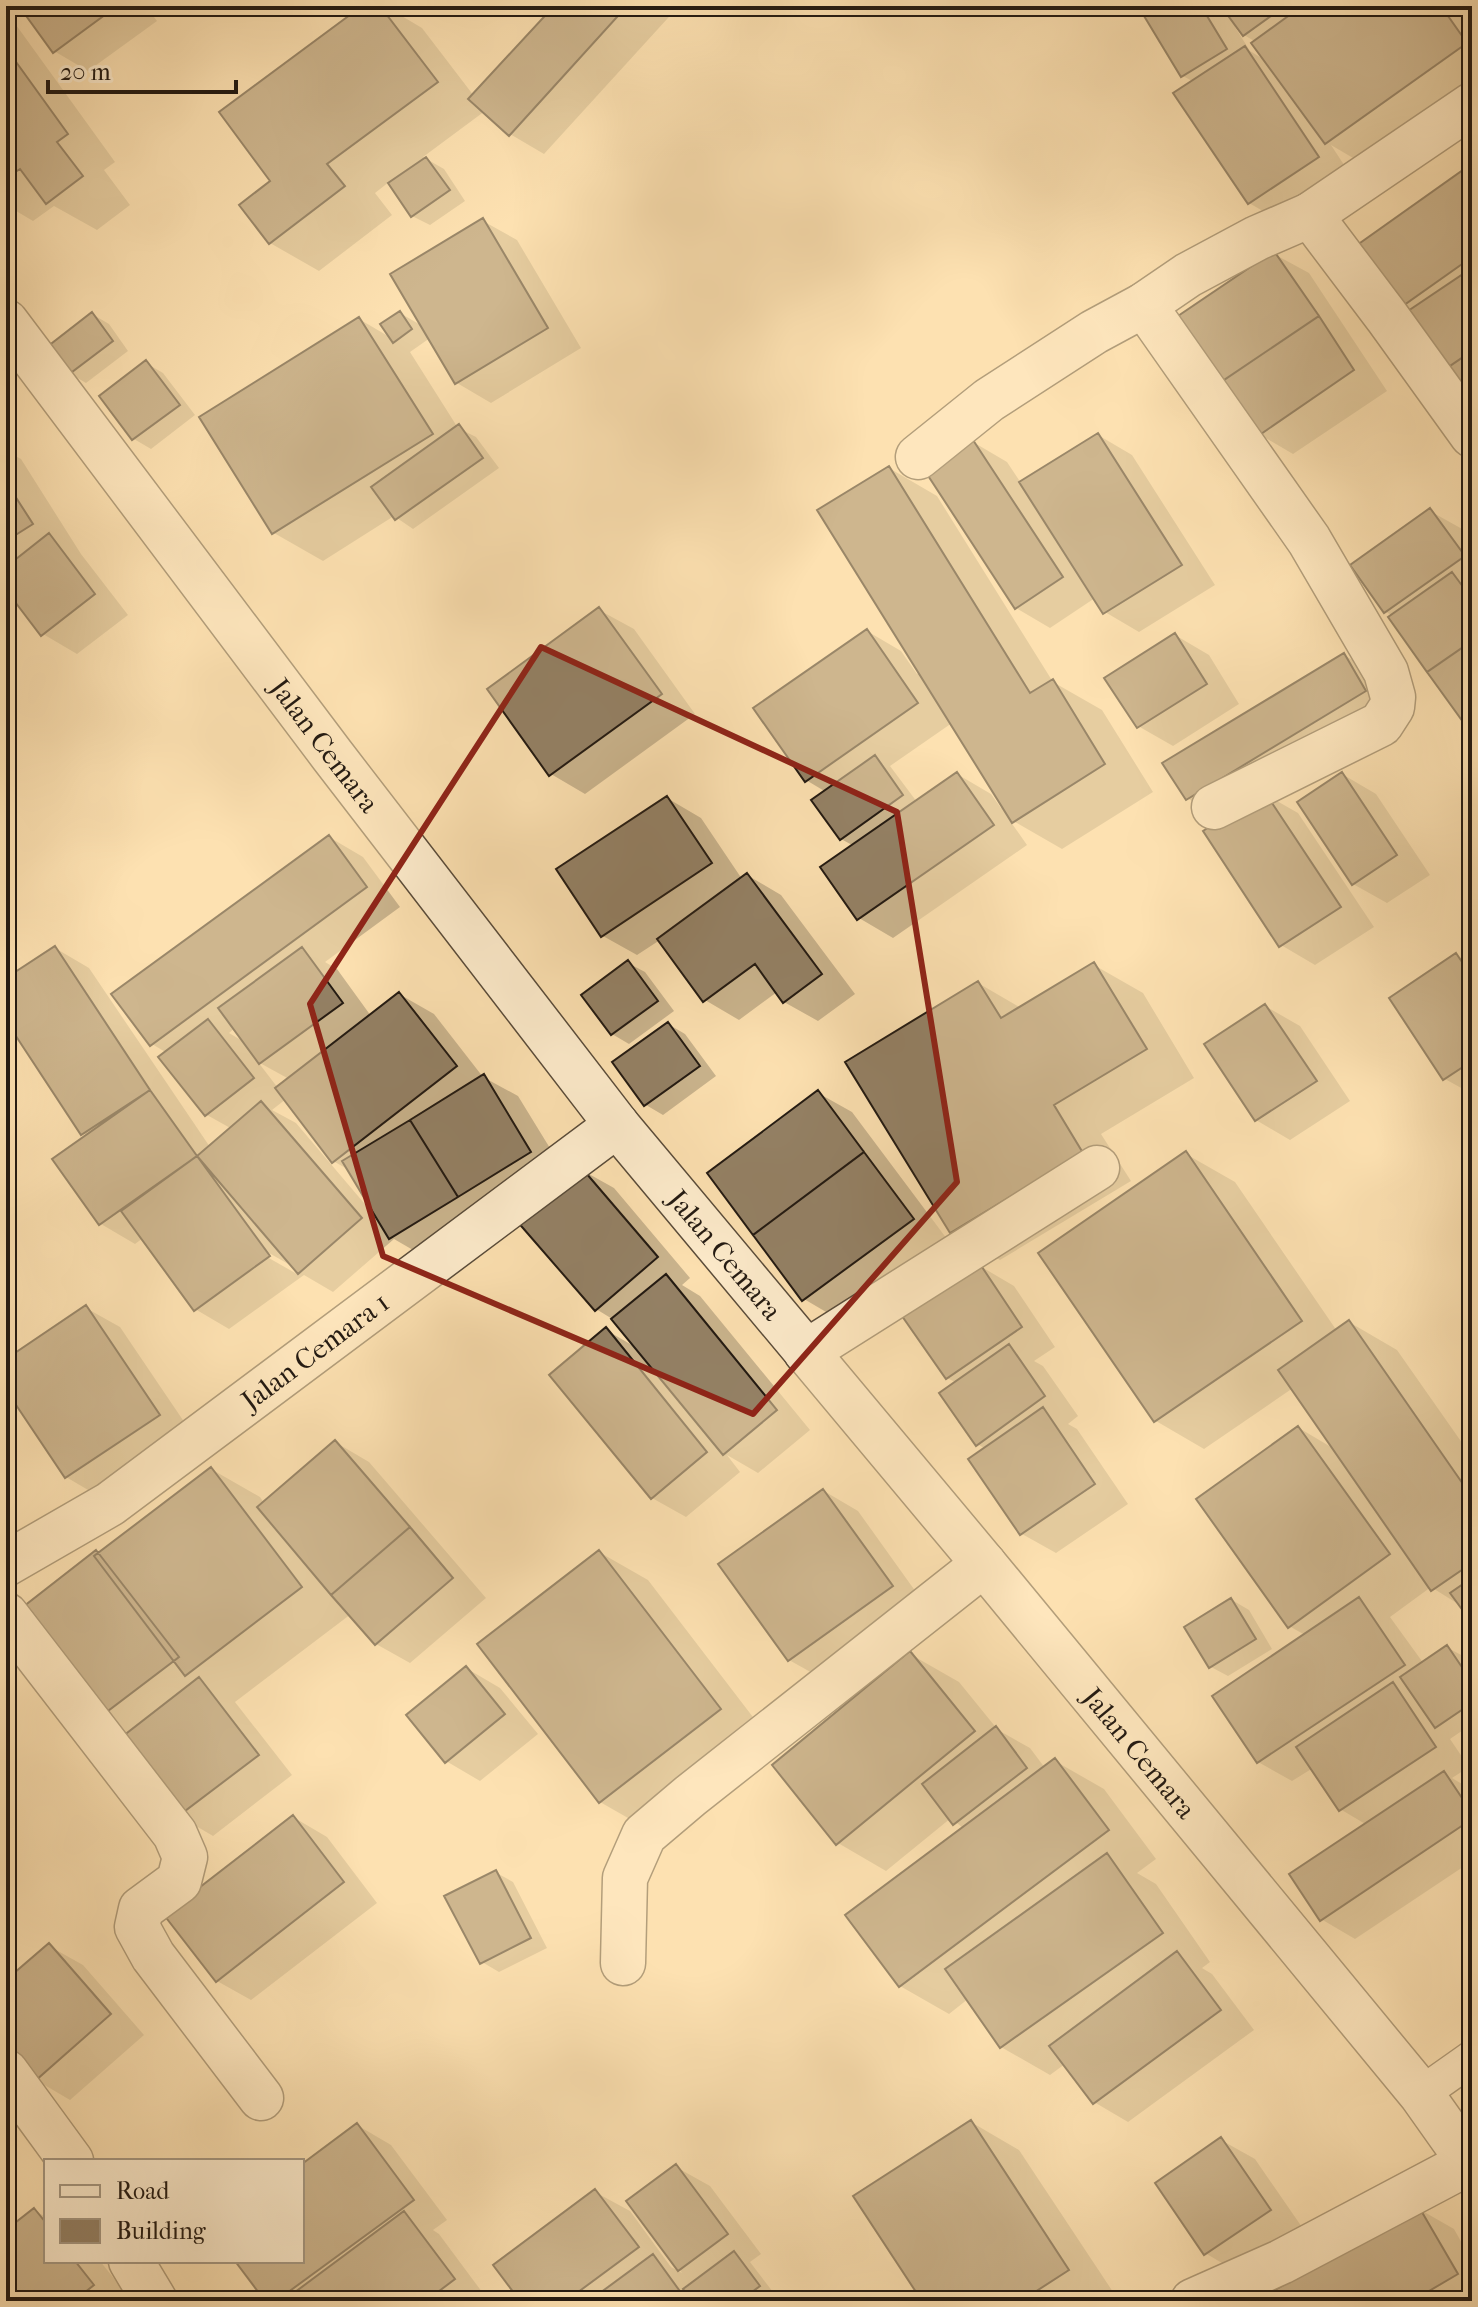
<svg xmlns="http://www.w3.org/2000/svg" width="1478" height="2307" font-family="'IM FELL French Canon',serif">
<rect width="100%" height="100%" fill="#fde1b1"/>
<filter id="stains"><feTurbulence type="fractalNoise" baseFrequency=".0025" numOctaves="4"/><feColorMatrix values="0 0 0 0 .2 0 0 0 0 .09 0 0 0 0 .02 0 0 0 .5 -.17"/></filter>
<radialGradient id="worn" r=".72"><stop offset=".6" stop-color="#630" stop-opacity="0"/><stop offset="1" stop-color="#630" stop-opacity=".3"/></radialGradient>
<path fill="#0003" fill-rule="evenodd" d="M21,6h125l11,15 -69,50 -34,-20z
M365,6h20l37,22 52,68 83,-90 121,1 -134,147 -34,-20 -25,-23 -62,46 21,12 21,32 -35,24 -18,-9 -23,-34 -14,11 17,22 -73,56 -49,-28 3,-62z
M1142,6h325l5,6v90l-97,69 -44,-26 21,32 -68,46 -35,-20 -55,-121 -11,-6zM1237,25l7,10 12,7 12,20 -18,-11 -15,-24z
M6,11l109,151 -11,8 26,35 -33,25 -43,-24 -21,15 -27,-16z
M1463,172l9,5v231l-74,-99z
M483,221l34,19 64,108 -90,55 -34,-20 -27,-45 -20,14 48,76 18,9 23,31 -86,61 -19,-13 -71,45 -49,-28 85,-214 34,20 7,-26 24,14z
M1274,254l35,19 78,118 -94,63 -34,-20z
M92,314l17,10 19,27 -42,32 -17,-10z
M146,363l17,10 32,42 -44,34 -17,-10 -32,-42z
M1098,435l34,20 83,130 -76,47 -34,-20 -10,-14 -45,30 -34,-20 -43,-166 34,20 14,21z
M6,451l15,8 60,95 47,61 -51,39 -34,-20 -30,-39 -7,5z
M889,468l48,28 116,186 49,28 51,82 -91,57 -54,-31 19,27 -134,93 -34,-20 -5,-72 -13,-7 -15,-47 -20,-12 61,-149 34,20 16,23 3,-2zM952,723l52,83 -3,2 -10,-14 -34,-20 -40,28 -27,-36z
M1430,511l34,19 8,11v186l-5,-3 -74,-108 -7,-4z
M599,610l35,19 61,85 -110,80 -34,-20z
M1175,635l34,20 30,49 -66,42 -35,-20z
M1344,655l34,20 21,36 -136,82 35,20 76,114 -59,38 -34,-20 -57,-125 -37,-22z
M1472,734v13l-6,-9z
M1342,774l34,20 54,81 -43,28 -34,-19z
M667,798l34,20 41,61 5,-4 34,20 74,99 -37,27 -34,-19 -7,-10 -38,28 -34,-20 -45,-60 -23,15 -34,-19z
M329,837l34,20 37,50 -75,55 12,7 34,47 28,-22 35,20 49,63 35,19 46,75 -139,86 -31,-18 -61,53 -29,-17 -75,54 -34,-20 -52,-71 -8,6 -34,-20 -46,-65 33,-23 -5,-3 -77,-115v-38l49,-32 34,20 121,179 22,-18 -25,-14 -40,-62 -15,-9zM235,1028l11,15 -17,-10zM258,1062l31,17 -11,9zM286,1099l47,62 18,10 24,45 -79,-93 -24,-13zM262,1249l35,20v5l-37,-21z
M1456,955l16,9v130l-27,-15z
M628,963l17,9 29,39 -45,33 -17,-10z
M1094,965l49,28 51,85 -93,56 30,47 -131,79 -49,-29 27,-248 43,25z
M1265,1006l35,20 50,75 -60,39 -34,-20z
M668,1024l17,10 31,42 -53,39 -17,-10 -31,-43z
M818,1093l34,19 95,127 -109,80 -34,-20z
M1186,1154l49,28 102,149 12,-9 48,28 75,107v163l-9,-13 -32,-20 -41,30 34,47 24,-16 17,9 7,11v56l-22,15 19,28 -17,11 20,12v71l-117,78 -34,-20 46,-94 -27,-16 -27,-41 -21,13 -34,-19 47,-127 -16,-9 10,-198 37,22 -43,-62 -89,61 -48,-28z
M580,1169l34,19 76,90 -8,7 18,11 110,134 -52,43 -31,-18 13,17 -54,45 -34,-19 -46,-168 31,18 -23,-28 -18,-11z
M980,1266l34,20 41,61 -21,14 9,5 35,50 -10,8 9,5 51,75 -72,49 -34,-19 -36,-85 -9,-5 -20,-61 -10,-5z
M86,1308l34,19 73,108 -93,62 -34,-20 -60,-90v-26z
M6,1402l8,11 -8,6z
M335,1442l34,20 117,136 -76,65 -34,-19 -25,-30 -116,88 57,73 -79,61 -34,-20 -82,-98 -2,-161 116,-88 49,28 4,6z
M824,1491l34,20 68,95 -103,73 -34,-19z
M599,1552l49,28 121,158 -120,92 -49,-28z
M1232,1600l17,10 23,39 -44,27 -17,-9z
M910,1654l49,28 39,48 32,18 15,20 10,-7 49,28 52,70 -19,14 19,11 54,78 -8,6 10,6 42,56 -126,92 -34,-20 -29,-38 -15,11 -49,-28 -33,-48 -19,15 -49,-28 64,-157 -13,-11 -65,53 -48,-28z
M466,1668l34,20 38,46 -58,47 -34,-20z
M293,1817l34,20 50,66 -126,97 -34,-19z
M495,1872l18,10 34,66 -48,24 -17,-10z
M49,1946l34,19 61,70 -74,65 -34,-20 -30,-35v-62z
M971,2122l48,28 98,148 -5,3h-207l13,-9z
M357,2125l34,20 56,75 -14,10 6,4 49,66 -221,1 -29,-40h64v-95z
M1221,2140l34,19 49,71 -65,43 -34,-20z
M676,2167l34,19 51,68 -11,8 26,34 -7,5h-247l73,-109 35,19 41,56 11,6 -54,-72z
M1419,2209l35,20 18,32v40h-198z
M35,2211l11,6v44h54l32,40h-126v-68z
M804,2296l8,5h-14z"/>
<path fill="#948165" stroke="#231a12" stroke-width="2" d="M19,6h98l-64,47z
M362,6h18l58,76 -111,82 18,22 -76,58 -30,-39 31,-24 -51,-69z
M554,6h73l-118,130 -41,-37z
M1138,6h63l26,43 -46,28z
M1221,6h64l-42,30z
M1302,6h139l26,37 -142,101 -74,-101z
M1245,46l74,111 -71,47 -75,-111z
M6,48l62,86 -11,8 26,34 -37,28 -26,-35 -14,9z
M426,157l24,33 -39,27 -23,-34z
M1463,170l9,12v75l-75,53 -44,-62z
M483,218l65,110 -93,56 -65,-110z
M1274,251l45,65 -98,66 -43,-66z
M1472,268v83l-28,19 -39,-57z
M400,311l12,18 -19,14 -13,-19z
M92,312l21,29 -45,34 -21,-28z
M1319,316l35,54 -96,66 -37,-54z
M359,317l74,117 -161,100 -73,-117z
M1472,351v61l-28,-42z
M146,360l34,45 -48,35 -33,-44z
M459,424l24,34 -88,62 -24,-33z
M1098,433l84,132 -79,49 -84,-132z
M973,440l90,137 -48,32 -90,-138z
M889,466l141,227 23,-14 52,85 -93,59 -195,-313z
M6,482l27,42 -27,17z
M1430,508l35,48 -81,57 -34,-48z
M49,533l46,61 -54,42 -35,-46v-23z
M1452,572l20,27v42l-45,31 -39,-55z
M599,607l63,87 -113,82 -62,-87z
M867,629l51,74 -113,79 -52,-74z
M1175,633l32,51 -70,44 -33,-50z
M1472,641v80l-6,5 -39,-54z
M1344,653l22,38 -180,109 -24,-37z
M875,755l28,40 -63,45 -29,-40z
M957,772l37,53 -137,95 -37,-53z
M1342,772l55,83 -45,30 -55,-83z
M1264,791l77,116 -62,40 -76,-116z
M667,796l45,67 -111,74 -45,-68z
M329,835l38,52 -217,159 -39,-52z
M747,873l75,101 -39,29 -28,-39 -52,38 -46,-63z
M55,946l95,144 -69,45 -75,-114v-43z
M302,947l41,56 -84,61 -41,-56z
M1456,953l16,24v84l-29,19 -54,-82z
M628,960l30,41 -47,34 -30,-40z
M1094,962l53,87 -93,56 29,48 -133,80 -105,-171 133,-81 23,37z
M399,992l58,74 -125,97 -57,-75z
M1265,1004l52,77 -62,40 -51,-77z
M208,1019l46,59 -49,38 -47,-59z
M668,1022l32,44 -56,40 -32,-44z
M484,1074l47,78 -73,45 -48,-77z
M150,1090l47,66 -98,69 -47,-66z
M818,1090l46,62 -111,83 -46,-62z
M261,1101l101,117 -64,56 -101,-118z
M410,1120l48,77 -69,42 -47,-78z
M1186,1151l116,170 -148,101 -116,-169z
M864,1152l50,67 -112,82 -49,-66z
M197,1156l73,100 -76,55 -73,-100z
M580,1166l78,91 -63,54 -79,-91z
M980,1264l42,63 -76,52 -44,-63z
M666,1274l111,136 -54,45 -112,-136z
M86,1305l74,110 -95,63 -59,-88v-31z
M1349,1320l123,177v66l-41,28 -153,-221z
M606,1327l101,125 -56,47 -102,-124z
M1009,1344l36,52 -69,50 -37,-53z
M1043,1407l52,77 -75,51 -52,-76z
M1298,1426l92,128 -102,74 -92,-129z
M335,1440l75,87 -79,68 -74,-88z
M211,1467l91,120 -117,89 -91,-120z
M823,1489l70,97 -105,75 -70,-97z
M410,1527l43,51 -78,67 -44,-50z
M96,1550l83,107 -83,63 -82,-106z
M599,1550l122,159 -122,94 -122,-159z
M1472,1578v45l-22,-30z
M1359,1597l46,68 -148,98 -45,-67z
M1231,1598l25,41 -47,29 -25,-41z
M1447,1645l25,37v21l-37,25 -35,-51z
M910,1651l65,80 -139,114 -64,-80z
M466,1666l39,48 -60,49 -39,-48z
M199,1677l60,78 -82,62 -59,-77z
M1393,1682l43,65 -97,64 -43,-64z
M996,1726l31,42 -74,57 -31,-41z
M1055,1758l54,72 -210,157 -54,-72z
M1444,1771l28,42v6l-152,102 -31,-47z
M293,1815l51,67 -128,100 -52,-67z
M1107,1853l56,80 -163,115 -55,-79z
M496,1870l35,68 -51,26 -36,-68z
M49,1943l62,71 -76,67 -29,-33v-68z
M1177,1951l44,59 -128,94 -44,-58z
M971,2120l98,150 -48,31h-119l14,-9 -63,-96z
M357,2123l57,77 -138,101h-11l-30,-40h67v-97z
M1221,2137l50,73 -67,45 -49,-72z
M676,2164l52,70 -50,37 -52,-70z
M595,2189l44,58 -73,54h-46l-27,-36z
M1419,2207l39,67 -46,27h-140l-4,-7z
M34,2208l12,15v38h29l19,24 -20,16h-68v-71z
M404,2211l51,68 -29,22h-143z
M734,2251l26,35 -20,15h-48l-9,-12z
M653,2254l34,47h-98z"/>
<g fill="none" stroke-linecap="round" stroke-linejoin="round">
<defs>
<path id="lane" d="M1421,2094l51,-36"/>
<g id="street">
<path d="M1472,105l-162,110 77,102 85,118"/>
<path d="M1144,305l165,235 77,132 7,25 -1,10 -11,17 -167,83"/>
<path id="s1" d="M6,322l326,433 285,370 367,439 437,530 51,72"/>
<path d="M918,457l71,-57 105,-68 50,-27 44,-30 69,-37 53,-23"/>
<path d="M806,1352l291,-184"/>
<path id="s2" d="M6,1564l104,-60 507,-379"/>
<path d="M6,1615l169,219 10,23 -6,24 -38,28 -4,18 16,29 108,142"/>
<path d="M623,1963l2,-85 19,-43 46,-39 294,-232"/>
<path d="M6,2072l65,89"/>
<path d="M131,2261l24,40"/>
<path d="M1193,2301l88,-39 189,-100"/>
</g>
</defs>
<use href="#lane" stroke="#5a4c3a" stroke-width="37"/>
<use href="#street" stroke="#5a4c3a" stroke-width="47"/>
<use href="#lane" stroke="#feeccc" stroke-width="34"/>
<use href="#street" stroke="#feeccc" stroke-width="44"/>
</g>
<path d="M0 0H1478V2307H0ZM541,647l356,165 60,370 -204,232 -370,-158 -73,-252z" fill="#fde1b1" fill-opacity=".55" fill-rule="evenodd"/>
<path fill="none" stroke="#8f2418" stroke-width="6" stroke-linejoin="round" d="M541,647l356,165 60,370 -204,232 -370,-158 -73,-252z"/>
<g text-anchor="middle" stroke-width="7" stroke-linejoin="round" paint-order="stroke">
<g font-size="28" fill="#231a12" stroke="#feeccc">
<text dy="10" stroke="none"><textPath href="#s1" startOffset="530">Jalan Cemara</textPath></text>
<text dy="10" stroke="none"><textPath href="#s1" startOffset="1178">Jalan Cemara</textPath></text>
<text dy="10" stroke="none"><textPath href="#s2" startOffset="376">Jalan Cemara 1</textPath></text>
<text dy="10" stroke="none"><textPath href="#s1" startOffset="1826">Jalan Cemara</textPath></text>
</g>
</g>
<rect width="1478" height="2307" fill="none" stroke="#fde1b1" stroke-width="32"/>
<rect x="8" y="8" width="1462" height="2291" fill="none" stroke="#231a12" stroke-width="4"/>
<rect x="16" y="16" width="1446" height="2275" fill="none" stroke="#231a12" stroke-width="2"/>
<rect x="44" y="2159" width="260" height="104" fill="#feeccc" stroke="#a69882" stroke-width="2"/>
<rect x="60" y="2185" width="40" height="12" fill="#feeccc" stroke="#a69882" stroke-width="2"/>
<text x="116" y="2199" font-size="24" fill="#231a12">Road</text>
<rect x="60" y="2219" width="40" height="24" fill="#948165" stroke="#a69882" stroke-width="2"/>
<text x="116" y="2239" font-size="24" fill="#231a12">Building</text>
<path d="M48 80v12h188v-12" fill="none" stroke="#231a12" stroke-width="4"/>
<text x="60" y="80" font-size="24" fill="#231a12" stroke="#feeccc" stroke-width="6" paint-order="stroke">20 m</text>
<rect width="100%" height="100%" filter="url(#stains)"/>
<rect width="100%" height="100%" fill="url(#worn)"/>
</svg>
